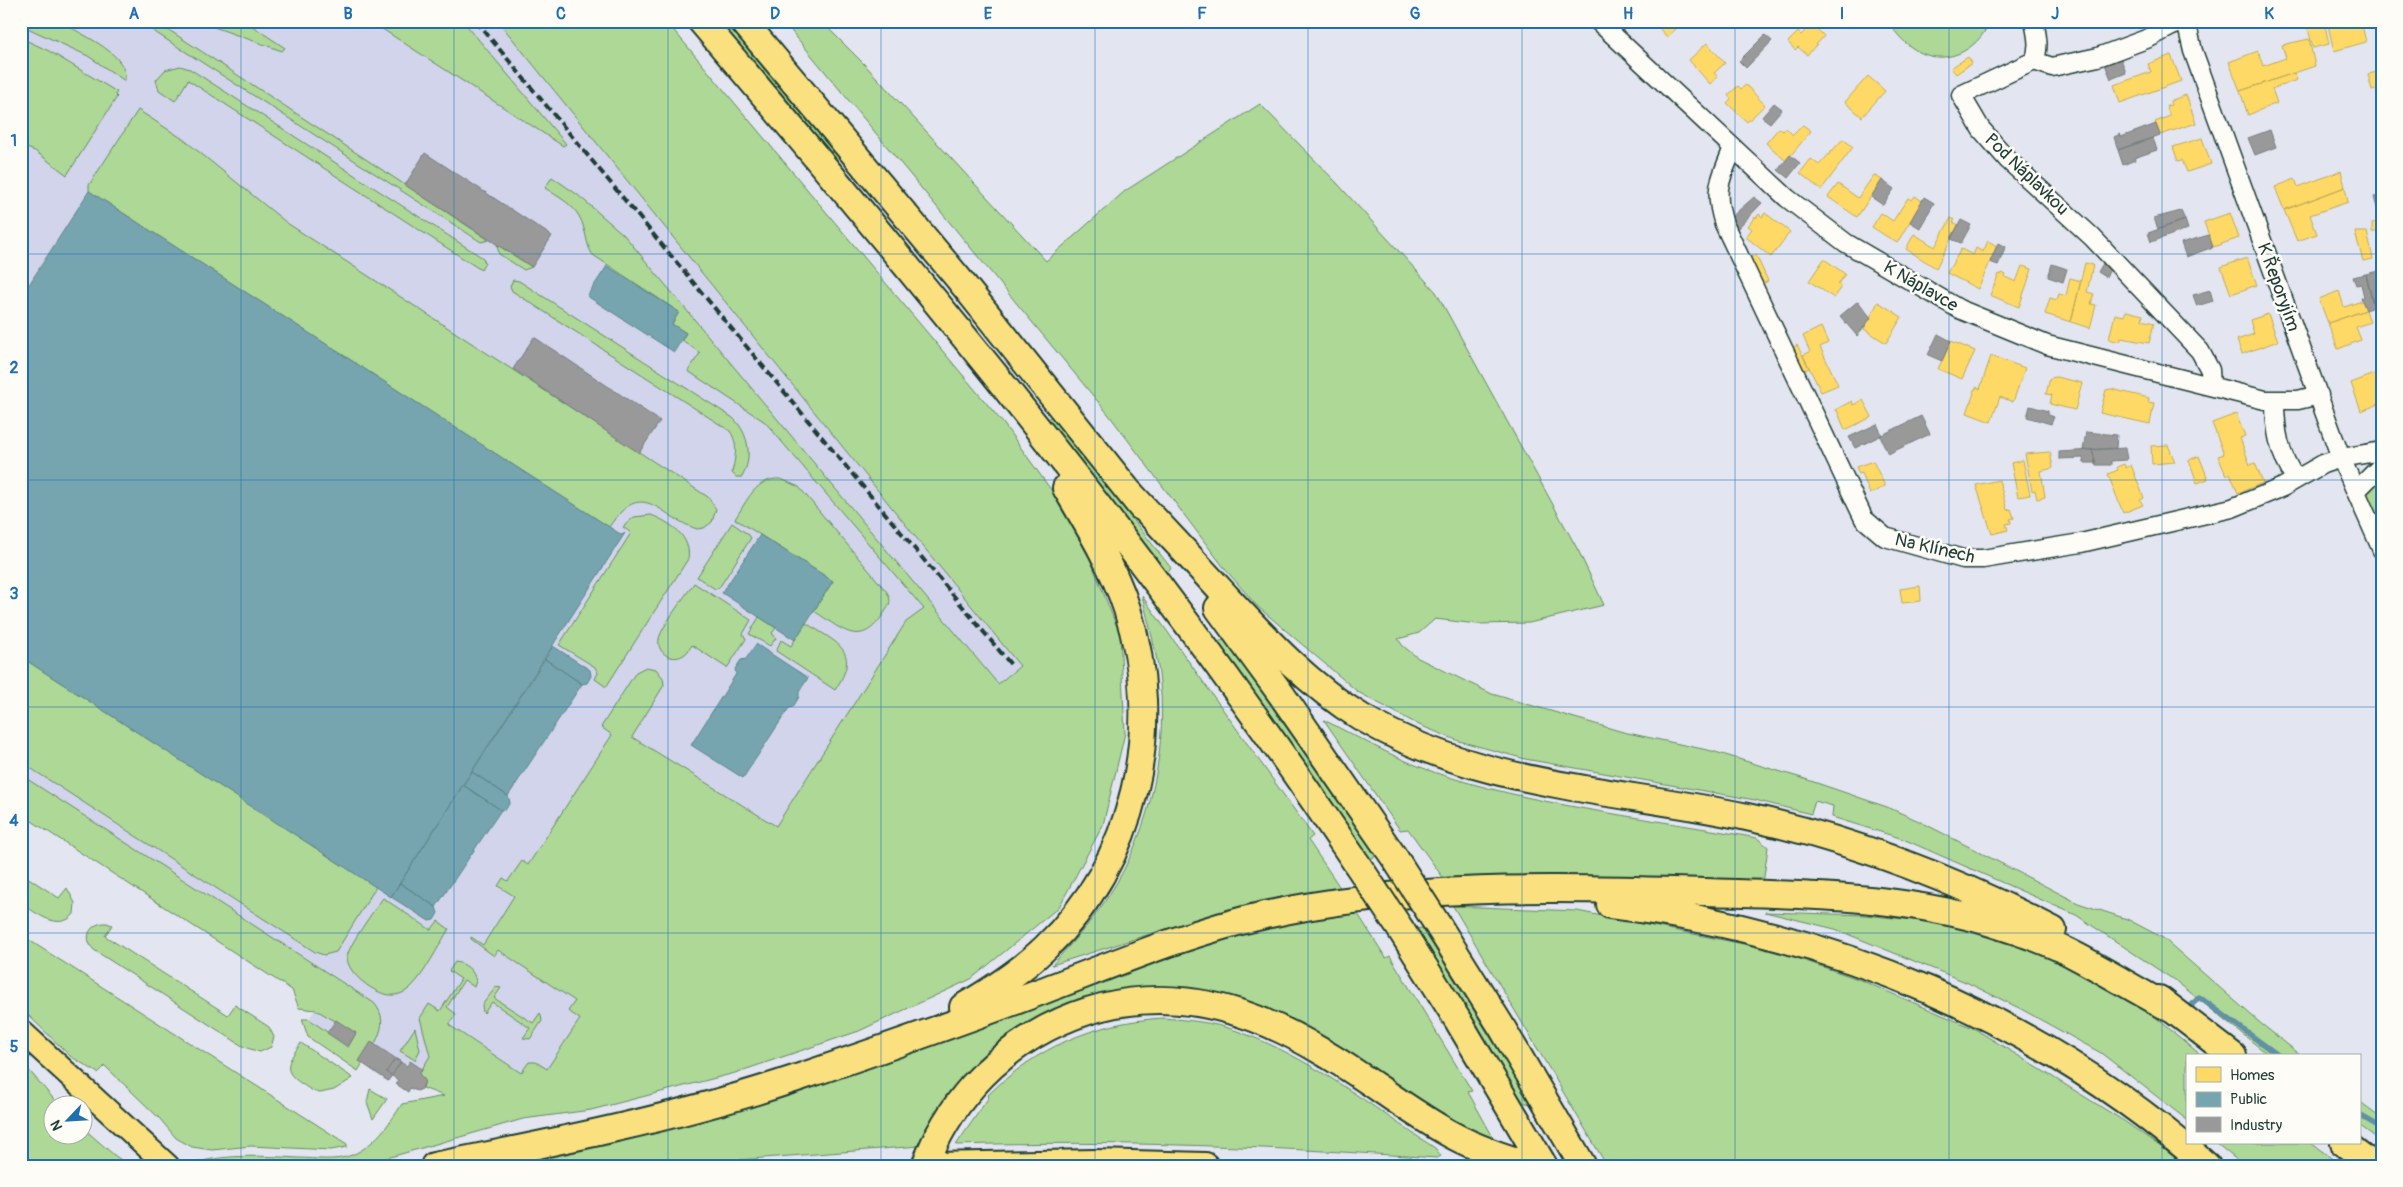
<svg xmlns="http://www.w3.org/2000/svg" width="2403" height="1187" font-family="Pangolin,sans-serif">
<rect width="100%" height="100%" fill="#e3e5f0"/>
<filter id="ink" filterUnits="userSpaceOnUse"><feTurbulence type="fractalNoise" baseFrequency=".02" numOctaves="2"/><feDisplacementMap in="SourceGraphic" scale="10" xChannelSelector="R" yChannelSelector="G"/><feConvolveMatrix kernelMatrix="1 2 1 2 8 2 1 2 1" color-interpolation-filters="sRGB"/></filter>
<g filter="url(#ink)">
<path fill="#d1d4eb" d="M21,21h477l522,645 -22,18 -269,362 -284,49 -22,-7 2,-8 -6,-6 3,-5 -12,-7 -3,4 -21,6 -77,-48v-5l13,-19 -301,-192z"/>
<path fill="#add896" stroke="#668a65" d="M21,21h48l-2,4c18,12 62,29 58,56l-37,-25 -67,-31z
M142,21h10l20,11 317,208 -8,2 -331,-213z
M197,21h48l40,27 -3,3z
M370,21h93l103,123 -3,2z
M498,21h168l337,402 74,103 43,109 5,98 -22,92 -44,82 -88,72 -112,52 -124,42 -144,37 -68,9 -157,45 -169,2 1,-4c31,-8 68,-6 100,-4 18,0 36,4 54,-3 22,-9 38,-32 50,-51l42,-8 -21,-8 2,-8 -6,-6 11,-18 -10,-38 9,-14 11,7 21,-32 -12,-8 6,-9c10,1 19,8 21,19l-2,6 -10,-7 -17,27 9,7 -7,11 72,48 8,-11h7l11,7 33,-50 -12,-8 7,-10 -77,-51 -4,6 -23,-17v-2l12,8 31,-49 -16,-10 5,-8 5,3 14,-20 6,4 84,-130 -11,-8 35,-55 10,-5 10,2 7,9 1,7 -32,52 144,89 130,-204 18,-13 -159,-187 -77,-51 12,-18 -18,-13 4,-7 -14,-9 7,-12 -86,-57c-6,-8 -6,-17 -9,-26 -5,-22 -21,-29 -39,-41l7,-11 26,18 46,40 374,449 22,-18z
M716,21h11l113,136 -5,5z
M783,21h38l44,44 181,196 79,-70 135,-87 76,78 100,110 143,260 25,53 -75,18 -52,1 -42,-5 -16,14 -21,6 5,7 15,12 74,36 131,38 89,19 93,28 82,28 32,14 159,82 49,16 36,19 96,84 43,34h-32l-93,-74 -101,-67 -173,-76 -71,-22 1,-11 -18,-5 -4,13 -56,-14 -230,-41 -66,-18 -40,-16 -61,-33 -101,-86 -32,-37 -116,-154z
M1887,21h103c-13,32 -49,48 -79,26 -10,-7 -17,-17 -24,-26z
M21,38l28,13 68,41 -2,3 2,2 -50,78 -32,-24 -14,-5z
M180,66l10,3 293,189 2,5 -4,7 -293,-190 -13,21 -16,-11 -3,-10 9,-10z
M138,110l45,29 104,84 421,274 8,12 -4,13 -8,6 -7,1c-38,-12 -54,-53 -88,-2l-520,-336v-6z
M497,245l35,22 -8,3 -25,-16z
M513,280l6,1 214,137c16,15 20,40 9,59h-6l-4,-4c3,-16 7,-28 -2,-42l-218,-140 -2,-5z
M1052,416l119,152 -3,5h-4l-118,-153z
M2382,471v60l-16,-37 1,-8z
M781,479l18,8 88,105c5,9 3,13 -3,21 -23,37 -42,16 -70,-2l19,-30 -98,-62c12,-18 21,-42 46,-40z
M651,515c19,7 41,22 37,44l-82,128 -11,-8 3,-6 -3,-6 -36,-22 72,-112 -8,-6 11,-10z
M732,523l17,12 2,3 -32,50 -4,1 -18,-12z
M694,583l57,37 -8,14 3,5 -19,29 -35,-23c-2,3 -4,7 -7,9 -11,9 -29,0 -26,-15 2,-12 27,-44 35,-56z
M1142,596l171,240 -5,4 33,49 -112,20 -177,56c17,-19 34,-37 49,-58 45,-62 67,-149 59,-225 -3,-29 -11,-57 -18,-86z
M759,617l17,11 -4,5 4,5 -6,8 -21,-12z
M806,623c31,20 56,27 29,67l-59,-39 5,-11 10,6z
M1225,640l151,216 -7,4 -153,-218z
M21,657l355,230 -40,65 -12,3 -9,-3 -294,-190z
M1324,720c41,21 83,45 128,58 99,30 203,41 305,60l11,9 -5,37 -319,-5 -36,-50 -8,1z
M21,775l353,228c20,22 -4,47 -16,68l-50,-34 -6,-18h7l39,28 8,-14 -40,-23 -17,-2 -7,-18 -271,-176z
M21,873l38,25 8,-10 8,15 -1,11c-15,18 -38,-1 -53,-11z
M383,898l48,32 7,-9 11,8c-11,17 -24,45 -38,58 -5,5 -13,9 -21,8 -15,-1 -43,-21 -43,-38 1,-11 28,-48 36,-59z
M1453,906l124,5 197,39 84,29 117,50 149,92 64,45h-476l-108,-5z
M1356,911l30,47 4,-2 82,135 -4,1 26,47 -43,-11 -199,-122 -194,7 -138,133 -261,20h-170l709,-223 89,-19z
M1765,912l99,3 70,7 50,9 93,34 70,45 55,46h-15v64l-86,-67 -80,-44 -53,-26 -133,-54z
M107,923l5,2 -7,11 123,79 7,-10 34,22 5,10 -3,10 -11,5 -16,-5 -150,-97c-12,-12 -4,-28 13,-27z
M1422,928l110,176 -12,-2 -106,-173z
M21,935l326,209v3l-16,3 -80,-4 -39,4 -20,-3 -16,-9 -16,-19 -55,-53 -7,7 -28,-17 -49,-48z
M496,987l5,1 -7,10 39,25 7,-10 1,2 1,6 -12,18 -7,-1 7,-10 -38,-26 -8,11 -1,-1 -1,-7z
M1162,1018c25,2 51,4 75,13 72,25 135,76 198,117l6,8 -4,2c-160,-11 -320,-18 -481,-13l33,-48 -1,-2c49,-48 105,-72 174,-77z
M415,1028l5,22 -5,10 -15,-9z
M301,1043l52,35 -19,12 -14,3c-7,-1 -12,-5 -18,-9 -22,-14 -13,-23 -1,-41z
M21,1061l37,43h-6v30h30l1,-6 31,27 16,11h-109z
M370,1089l17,10 -14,20 -6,-17z
M2359,1101l23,17v24l-23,-17z
M2216,1143h95l31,23h-98z"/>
<path fill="#ffd966" stroke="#bcaa57" d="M1653,21h32l-18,16z
M2306,21h18l5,23 -16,4z
M2327,21h34l5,21 -32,9z
M2367,21h15v6l-8,2 -1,-6 -5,2z
M1812,24l12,12 -17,19 -9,-8 -3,3 -7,-8 10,-10 3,3z
M2309,39l6,27 -75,25 -11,-29 29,-11 5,15 23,-8 -4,-13z
M1707,43l18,20 -11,10 4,4 -8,7 -21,-24z
M2171,55l10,26 -61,22 -6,-18 37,-13 -3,-8z
M1968,57l4,6 -16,11 -5,-6z
M2382,71v42h-1l-5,-24 -4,1 -4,-16z
M2294,73l3,7 -25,9 5,14 -29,12 -8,-24z
M1868,76l17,15 -23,26 -17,-15z
M1746,85l19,20 -18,17 -20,-19 4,-4 -3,-4 10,-9 3,3z
M2186,95l10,28 -36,12 -5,-13 15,-6 -4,-10 5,-1 -1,-4z
M1803,125l8,6 -25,30 -20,-18 13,-15 4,3 3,-3 7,7z
M2202,138l9,26 -24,8 -5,-12 -4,1 -5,-14z
M1843,139l10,8 -32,43 -21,-17 11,-14 8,6z
M2341,171l4,16 -61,23 -9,-23 20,-8 3,8z
M1874,175l8,5 -25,37 -29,-20 10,-13 20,14z
M2345,187l3,15 -38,13 7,19 -20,7 -13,-31z
M1915,196l7,5 -25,42 -25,-16 9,-14 12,8 15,-23 4,2z
M1765,213l25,19 -19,25 -25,-20 6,-8 -4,-3 7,-9 1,1 3,-4 3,3z
M2230,213l9,25 -26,9 -9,-25z
M1951,218l4,2 -2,2 5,3 -22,43 -30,-19 8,-15 21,13z
M2382,222v10h-10v-9z
M2355,232h12l6,27 -10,2z
M1988,241l9,5 -19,43 -31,-16 14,-24 12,6 3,-7 7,4z
M1756,255l12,26 -7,4 -13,-27z
M2247,258l10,27 -26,9 -10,-27z
M1824,259l21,15 -7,10 4,3 -8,11 -25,-17z
M2085,263l8,2 -6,27 7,2 -3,10 5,1 -6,23 -19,-6z
M2022,266l10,3 -13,38 -29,-12 9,-21 2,1 1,-2 4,2 -1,2 11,5z
M2070,278l11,3 -10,41 -26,-8 5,-16 7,2 2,-6 7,2z
M2339,291l5,16 18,-6 4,9 -38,13 -9,-24z
M1878,302l24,15 -16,26 -22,-14z
M2366,310l4,12 -14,5 5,13 -23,9 -10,-26z
M2126,311l17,4 -1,5 12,3 -5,20 -28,-5 -1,4 -11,-3 6,-25 9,2z
M2268,314l10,27 -36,13 -5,-14 17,-6 -4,-14z
M1821,327l7,16 -8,4 18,38 -17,7 -18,-37 7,-3 -7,-16z
M1951,341l24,10 -13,28 -24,-10z
M1797,345l12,23 -7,4 -11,-23z
M1991,356l34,12 -12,34 -13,-5 -9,25 -24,-9 9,-26 4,2z
M2380,372l2,31 -21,8 -10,-28z
M2056,377l26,6 -7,27 -25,-6 2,-9 -6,-1 4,-16z
M2111,389l38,9 -1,4 6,1 -4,21 -50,-11 6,-23z
M1863,400l9,17 -27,13 -8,-20h-2l17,-9 1,4z
M2236,414l9,22 -5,2 10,27 5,-2 8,20 -25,10 -8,-20 -4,2 -8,-19 6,-2 -12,-31z
M2168,445l7,17 -23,2 -1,-18z
M2050,452l3,16 -12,3 4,26 -8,2 -2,-9 -3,1 -7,-37z
M2199,456l9,23 -11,4 -8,-23z
M2023,460l7,35 -12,2 -7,-34z
M1873,461l12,25 -15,8 -8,-21 -3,1 -3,-7z
M2124,464l2,4 5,-3 13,33 -4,2 3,5 -20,8 -15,-39 10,-4 -1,-3z
M1999,480l8,30 4,-1 3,9 -4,1 1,4 -5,1 2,6 -16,4 -16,-49z
M1920,586l1,15 -19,2 -2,-14z"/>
<path fill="#76a5af" stroke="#5c868a" d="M89,191l525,339 8,5 3,-2 -234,364 -370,-240v-360z
M607,266l72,46 -7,12 14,9 -12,19 -87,-56z
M760,535l73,46 -38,59 -73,-47z
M756,644l52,34 -9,14v5l-6,10 -4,1 -46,70 -52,-33 45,-71 -1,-5 6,-9 5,-1z
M553,646l37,24 1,6 -4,7 -5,1 -37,-25z
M545,659l37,25 -74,112 -36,-24z
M472,772l36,24 2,6 -4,7 -5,1 -38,-25z
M463,785l38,25 -65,97 -36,-24z
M400,883l36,24 2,6 -4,7 -5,1 -38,-24z"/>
<path fill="#999" stroke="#747d7b" d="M1765,35l7,6 -26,27 -7,-7z
M2120,56l6,17 -15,6 -7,-17z
M1774,103l8,6 -12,14 -8,-6z
M2156,124l4,11 -42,15 -4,-13 6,-3 1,3z
M2270,130l6,17 -21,8 -7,-17z
M2153,138l4,12 -23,8 1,2 -12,5 -5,-15z
M425,153l127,83 -20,31 -127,-82z
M1790,155l10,8 -12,15 -10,-8z
M1882,180l12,9 -11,16 -12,-8z
M2382,195v11l-5,2 -3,-11z
M1754,197l8,6 -27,28 -6,-12z
M1924,197l10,6 -14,25 -10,-6z
M2181,211l4,9 -27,9 -4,-11z
M1961,220l10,5 -10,18 -10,-4z
M2185,220l3,9 -37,13 -3,-9z
M2209,235l4,12 -27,10 -5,-14z
M1998,243l8,4 -8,18 -8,-3z
M2105,260l8,4 -7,13 -8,-5z
M2052,264l15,5 -4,13 -15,-5z
M2382,270v25l-10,6 -6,-27z
M2366,274l8,33 -8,3 -5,-12 3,-1 -3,-13 -5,1 -3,-8z
M2210,290l3,11 -16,5 -4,-11z
M2382,299v40l-10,-38z
M1858,301l13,17 -14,18 -17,-20z
M1938,334l13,7 -9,20 -14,-6z
M534,337l126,84 -21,32 -126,-84z
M2030,406l18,5v4l6,2 -3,7 -24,-7z
M1921,416l9,18 -42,20 -8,-18z
M1877,424l5,11 -27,13 -6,-11z
M2086,432l31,3 -1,13 -33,2z
M2125,448l2,12 -16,1v4h-15l-4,-15z
M2092,450l4,13h-12l-1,-5 -24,1v-7z
M336,1020l20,13 -8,14 -21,-14z
M371,1042l30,20 -13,19 -29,-20z
M395,1059l12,7 3,-5 12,8 -3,5 6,6 -3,9 -5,2 -7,-3 -2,4 -12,-8 2,-4 -12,-8z"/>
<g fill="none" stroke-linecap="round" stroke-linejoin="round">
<path stroke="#6290a4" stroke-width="5.5" d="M2191,1006l8,-9 80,59
M2359,1115l23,13"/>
<defs>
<path id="minor" d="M1598,21l189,177 59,45 113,66 88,36 218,55h33l21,-5
M2186,21l-14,5 -23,12 -51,19 -46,10 -18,-6 -73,34 20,34 27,31 84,77 108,114 10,19 1,15
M2186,21l7,30 148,407 41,92
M2034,61c6,-14 3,-25 0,-40
M1733,148c-13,32 -20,42 -9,76l140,295 21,18 78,22h20l98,-16 151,-35 51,-21 40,-23 18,-6 41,-7
M2275,401c0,29 4,54 21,78
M2356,491l26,-26"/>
<path id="major" d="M21,1031l147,135"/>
<path id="highway" d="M701,21c231,271 458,547 656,843
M743,21l215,257 183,229
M1130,493c31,33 63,67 94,101 41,44 84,91 137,123 117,70 256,72 386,100 108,23 209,63 306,113
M1218,608l63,86 115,166
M1610,905c220,26 431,114 597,261
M1439,927l62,99 82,140
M1401,930l56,89 87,147
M2159,999l74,57
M963,1007c29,-17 57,-35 82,-59 91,-87 120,-220 82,-339 -14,-43 -38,-82 -61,-121
M2344,1143l30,23
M434,1166c121,-24 243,-48 360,-87 83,-28 166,-57 248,-88 72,-27 147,-59 223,-76 143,-32 296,-27 442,-23 93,3 188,3 278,29 32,10 64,20 93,36 32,17 63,36 95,53
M925,1166c22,-60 65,-108 122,-138 93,-48 186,-30 272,22 46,26 87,60 133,85 26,14 53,23 81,31
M932,1166l163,-3 110,3"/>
</defs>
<use href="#minor" stroke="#1f3d34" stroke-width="21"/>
<use href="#major" stroke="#1f3d34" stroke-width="26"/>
<use href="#highway" stroke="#1f3d34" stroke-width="30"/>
<use href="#minor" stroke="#fdfcf7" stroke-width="18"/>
<use href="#major" stroke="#fbe080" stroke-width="22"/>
<use href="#highway" stroke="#fbe080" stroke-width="26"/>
<path stroke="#1f3d34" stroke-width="4" stroke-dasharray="8 4" stroke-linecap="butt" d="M476,21l536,645"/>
<defs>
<path id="highway-bridge" d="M1396,860l43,67
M1357,864l44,66"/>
</defs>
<use href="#highway-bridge" stroke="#1f3d34" stroke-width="30" stroke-linecap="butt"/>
<use href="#highway-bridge" stroke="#fbe080" stroke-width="26"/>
</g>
</g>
<path fill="none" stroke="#1f6fb2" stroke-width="1" stroke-opacity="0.55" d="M241,21v1145M454,21v1145M668,21v1145M881,21v1145M1095,21v1145M1308,21v1145M1522,21v1145M1735,21v1145M1949,21v1145M2162,21v1145M21,254h2361M21,480h2361M21,707h2361M21,933h2361"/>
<g text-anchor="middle" stroke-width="5" stroke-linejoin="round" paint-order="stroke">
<g font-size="18" fill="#1f3d34" stroke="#fdfcf7">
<text transform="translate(2027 174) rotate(44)" y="6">Pod Náplavkou</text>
<text transform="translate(1921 286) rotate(30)" y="6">K Náplavce</text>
<text transform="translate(2279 287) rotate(70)" y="6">K Řeporyjím</text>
<text transform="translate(1935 548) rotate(13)" y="6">Na Klínech</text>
</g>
</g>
<rect width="2403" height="1187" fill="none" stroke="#fdfcf7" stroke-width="55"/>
<rect x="2186" y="1054" width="175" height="90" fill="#fdfcf7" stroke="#a4b0a9"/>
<rect x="2196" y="1067" width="25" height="15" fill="#ffd966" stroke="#a4b0a9"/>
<text x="2230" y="1080" font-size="15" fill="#1f3d34">Homes</text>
<rect x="2196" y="1092" width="25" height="15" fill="#76a5af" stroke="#a4b0a9"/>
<text x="2230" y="1104" font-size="15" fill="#1f3d34">Public</text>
<rect x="2196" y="1117" width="25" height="15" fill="#999999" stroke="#a4b0a9"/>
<text x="2230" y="1130" font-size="15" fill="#1f3d34">Industry</text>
<g transform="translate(68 1120) rotate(245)"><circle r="24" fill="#fdfcf7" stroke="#a4b0a9"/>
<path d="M0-4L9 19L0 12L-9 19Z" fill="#1f6fb2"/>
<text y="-8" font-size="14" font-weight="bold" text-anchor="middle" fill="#1f3d34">N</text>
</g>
<rect x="28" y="28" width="2348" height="1132" fill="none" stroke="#1f6fb2" stroke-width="2"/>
<g font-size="16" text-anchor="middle" font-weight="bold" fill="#1f6fb2">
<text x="134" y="19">A</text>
<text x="348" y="19">B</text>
<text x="561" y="19">C</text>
<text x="775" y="19">D</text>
<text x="988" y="19">E</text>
<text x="1202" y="19">F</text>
<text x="1415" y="19">G</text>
<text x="1628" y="19">H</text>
<text x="1842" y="19">I</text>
<text x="2055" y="19">J</text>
<text x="2269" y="19">K</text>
<text x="14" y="146">1</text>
<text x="14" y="373">2</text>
<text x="14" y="599">3</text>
<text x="14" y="826">4</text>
<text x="14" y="1052">5</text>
</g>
</svg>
